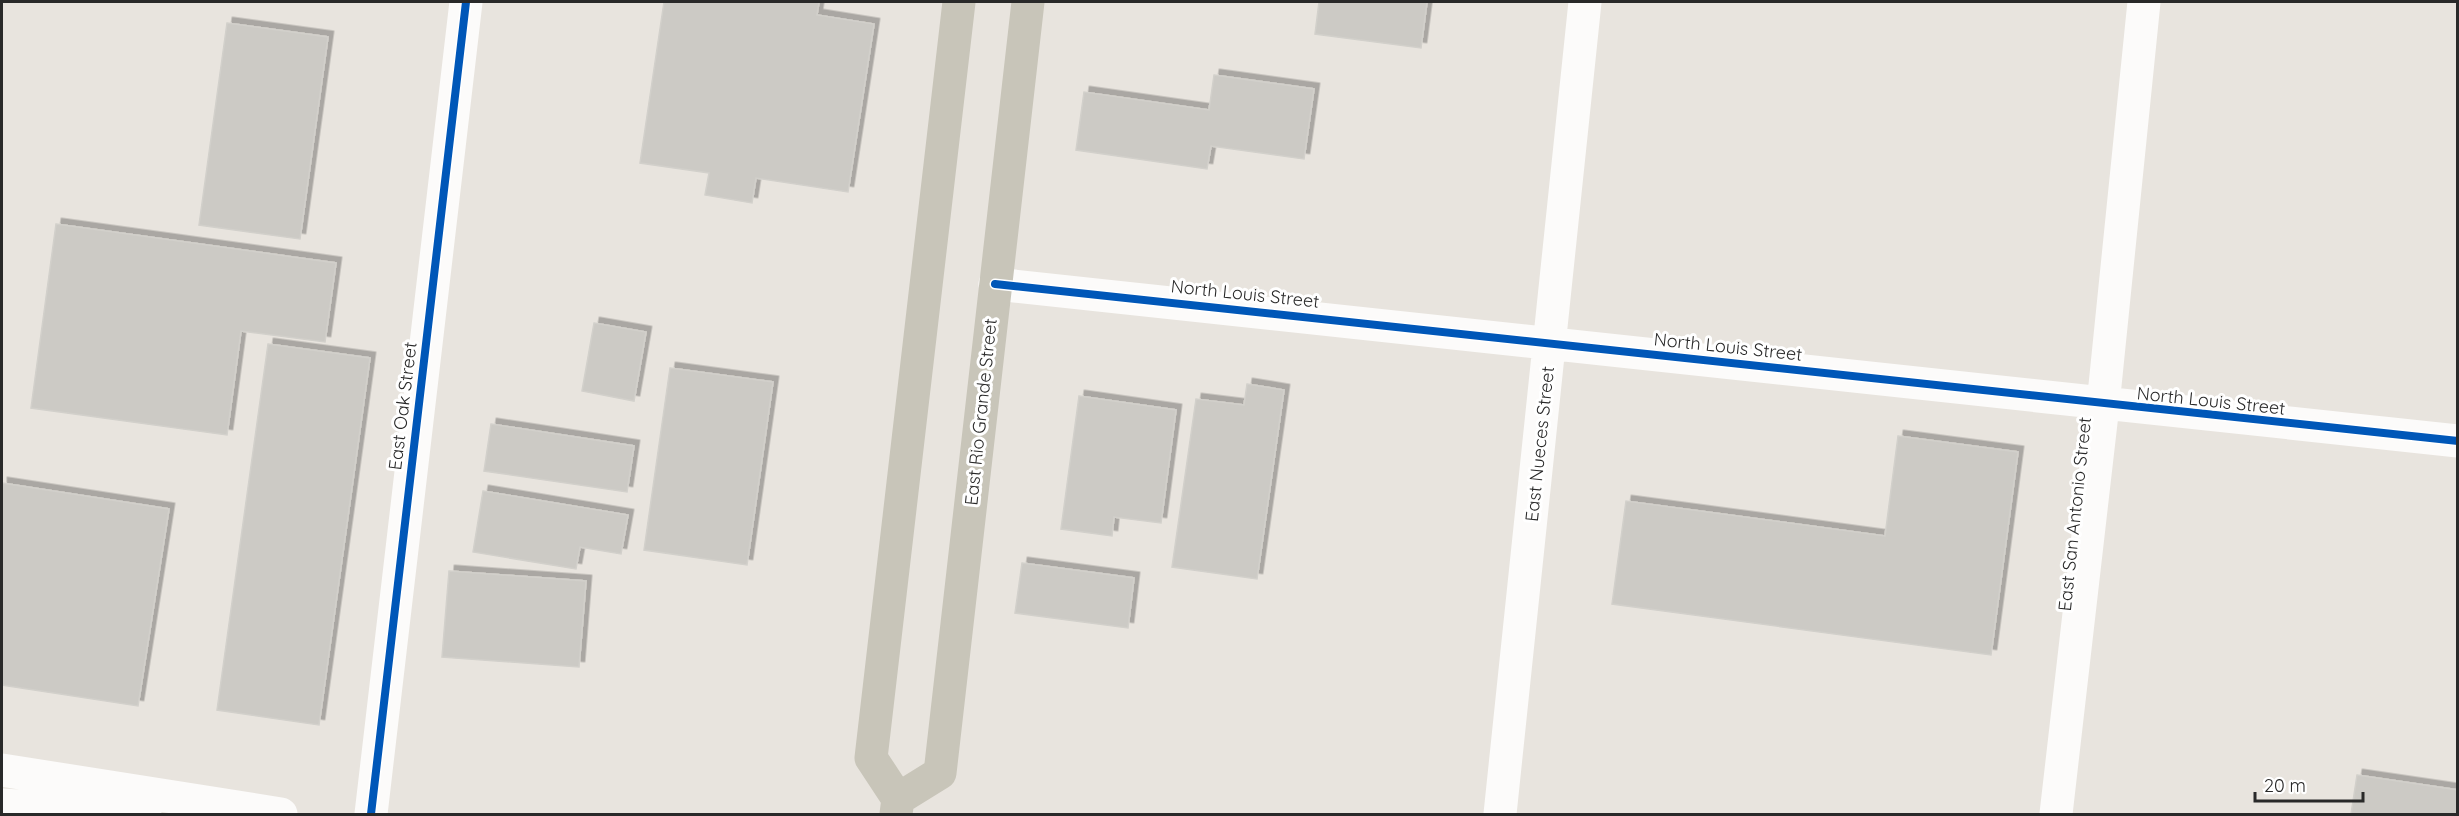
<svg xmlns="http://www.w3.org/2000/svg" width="2459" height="816" font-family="Quicksand,sans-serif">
<defs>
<filter id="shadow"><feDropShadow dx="5.5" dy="-5.5" stdDeviation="0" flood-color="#0004"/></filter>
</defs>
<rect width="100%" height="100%" fill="#e8e4de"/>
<path fill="#cccac5" stroke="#d2d0cb" stroke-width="1.5" filter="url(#shadow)" d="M664,2h155l-2,13 57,9 -26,168 -92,-14 -4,25 -47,-8 4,-22 -69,-10z
M1319,2h108l-6,46 -106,-14z
M227,23l101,14 -28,202 -101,-14z
M1214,75l100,14 -10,70 -93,-13 -4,23 -131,-19 8,-58 125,18z
M56,224l280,39 -11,79 -84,-11 -14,104 -196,-27z
M594,323l52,9 -12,69 -52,-10z
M268,344l102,14 -51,367 -102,-15z
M670,368l103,14 -26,183 -103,-15z
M1247,384l37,6 -27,189 -85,-12 24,-168 48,6z
M1079,396l97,14 -15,113 -47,-6 -2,19 -51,-7z
M491,424l143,22 -7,46 -143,-21z
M1898,436l120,16 -27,203 -379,-51 14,-103 259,35z
M2,483l167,26 -31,197 -136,-21z
M483,491l145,24 -7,39 -41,-7 -4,22 -103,-17z
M1022,563l112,15 -6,50 -113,-15z
M449,571l137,10 -7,86 -137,-10z
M2357,775l101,15v24h-107z"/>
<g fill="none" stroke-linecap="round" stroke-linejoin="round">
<path stroke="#fcfbfa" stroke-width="33" d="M995,284l1463,157
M371,814l95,-812
M1500,814l85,-812
M2056,814l47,-409 41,-403"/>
<path stroke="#fcfbfa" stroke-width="33" d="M2,770l279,44
M2,805l143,9"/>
<path stroke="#c8c5b9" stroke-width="33" d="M898,799l42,-26 88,-771
M896,814l2,-15 -27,-41 88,-756"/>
<defs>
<path id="cycleway" d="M995,284l1463,157
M371,814l95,-812"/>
</defs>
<use href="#cycleway" stroke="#fff" stroke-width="11"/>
<use href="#cycleway" stroke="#0057b8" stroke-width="8"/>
</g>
<g text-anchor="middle" stroke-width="6" stroke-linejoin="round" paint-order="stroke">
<g font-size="18" fill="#292929" stroke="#fff">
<text transform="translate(1245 294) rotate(6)" y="6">North Louis Street</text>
<text transform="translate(1728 347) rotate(6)" y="6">North Louis Street</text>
<text transform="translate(2211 401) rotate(6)" y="6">North Louis Street</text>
<text transform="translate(403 406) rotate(-83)" y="6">East Oak Street</text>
<text transform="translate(981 412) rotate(-84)" y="6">East Rio Grande Street</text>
<text transform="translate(1540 444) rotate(-84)" y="6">East Nueces Street</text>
<text transform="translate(2075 514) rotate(-84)" y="6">East San Antonio Street</text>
</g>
</g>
<rect width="2459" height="816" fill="none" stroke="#292929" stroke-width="6"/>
<path d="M2255 792v9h108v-9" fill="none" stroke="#292929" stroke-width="3"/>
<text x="2264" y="792" font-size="18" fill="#292929" stroke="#ffffff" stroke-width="4.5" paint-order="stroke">20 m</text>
</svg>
